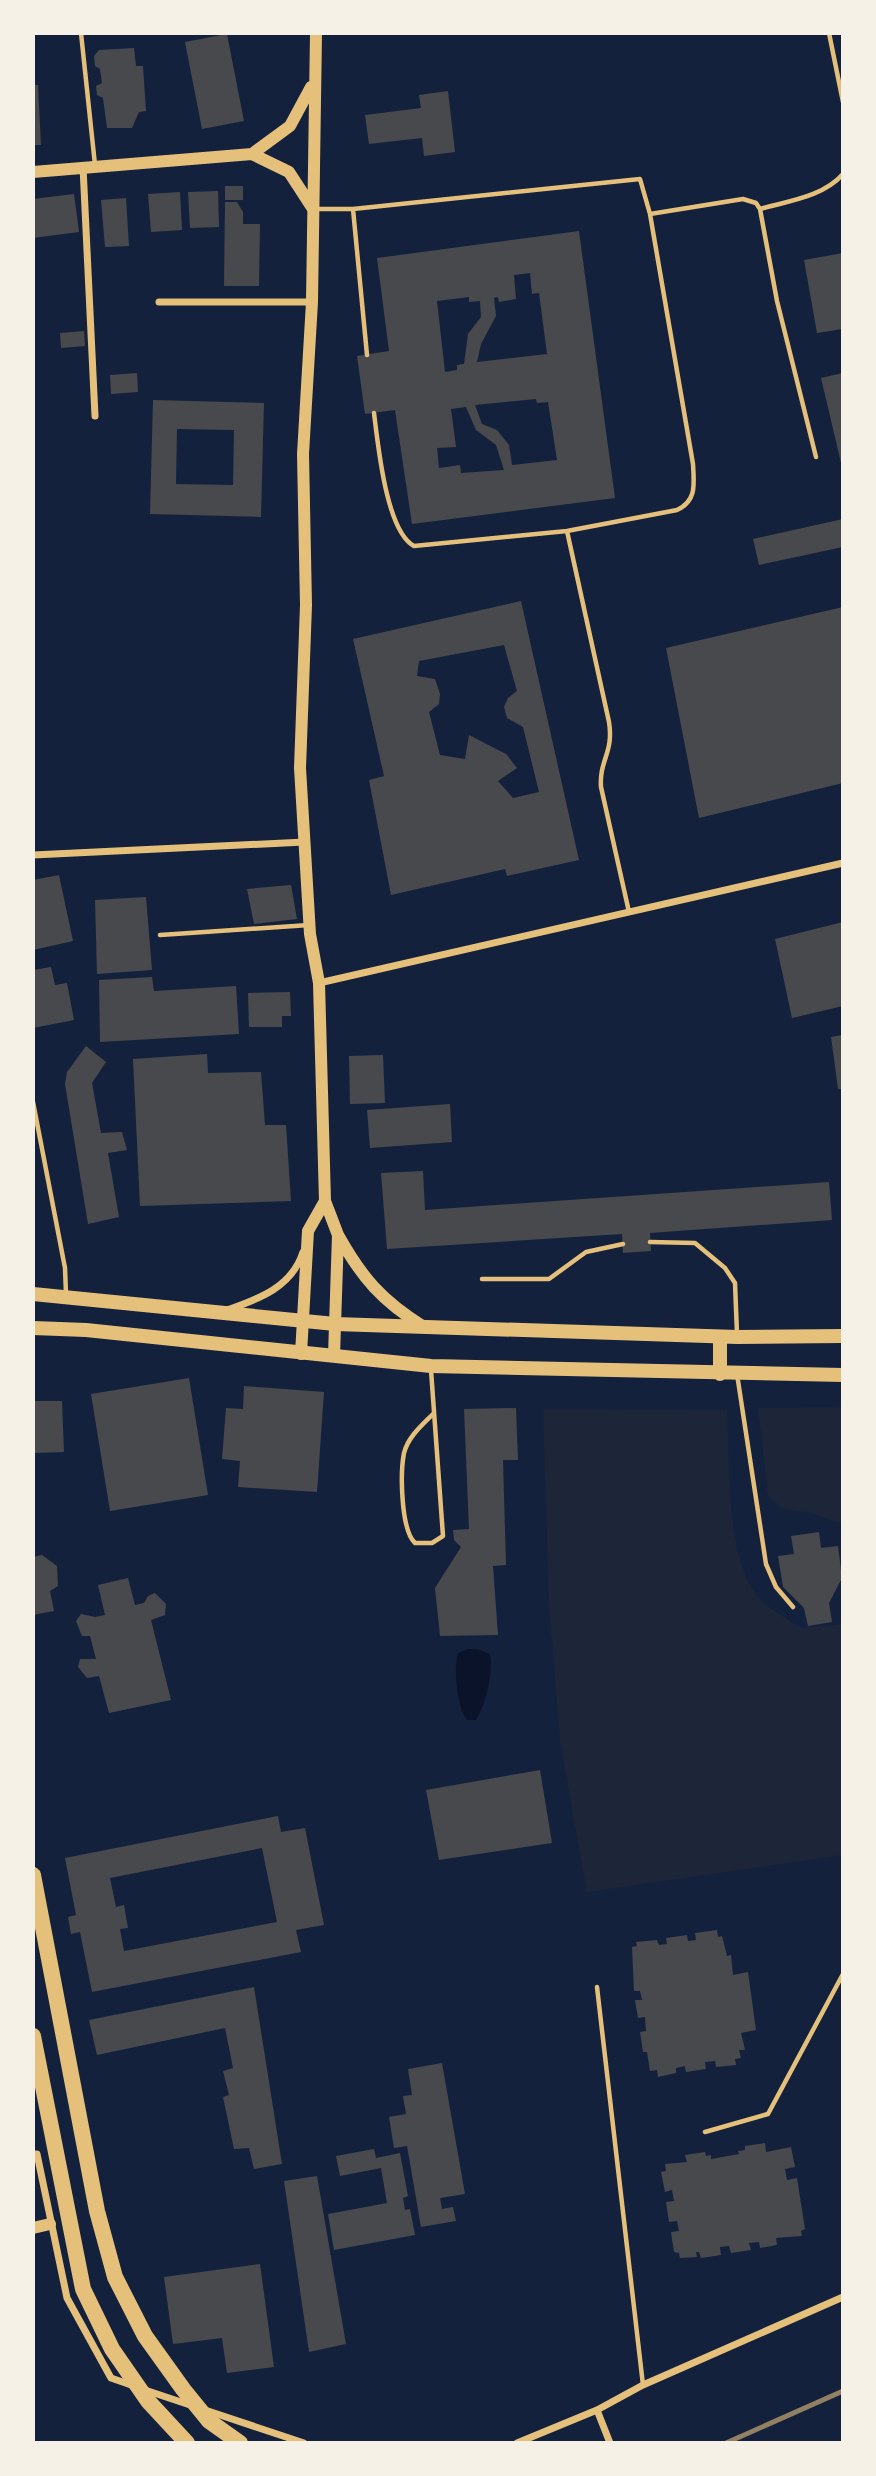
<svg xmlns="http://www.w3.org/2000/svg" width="876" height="2476" font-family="Helvetica,sans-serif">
<rect width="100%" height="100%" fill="#14213d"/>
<path fill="#1d2539" d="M843,1407v117l-32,-11 -28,-4 -15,-14 -10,-87z
M543,1409l184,1c3,51 -2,144 30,186 10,12 31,23 44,32l42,-4v231l-256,37 -27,-151 -11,-137z"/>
<path fill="#0b132b" d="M468,1649h10l12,5c4,16 -5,53 -14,66h-9c-10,-12 -14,-52 -9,-67z"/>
<path fill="#48494c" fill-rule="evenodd" d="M227,34l17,87 -42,8 -17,-87z
M134,48l2,18h7l3,45 -7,1 -7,16h-25l-4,-30 -6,-3 -1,-9 6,-3 -2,-14 -5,-3 -1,-10 5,-6z
M33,85h5l3,60h-8z
M448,91l7,61 -31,4 -2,-18 -53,6 -4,-29 56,-7 -2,-13z
M225,186h18v14h-18z
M218,191l1,36 -29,1 -2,-36z
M180,192l2,38 -31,2 -3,-38z
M74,194l5,38 -46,6v-39z
M126,198l3,48 -24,1 -4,-47z
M225,202h12l6,10v12h17l-1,62h-35z
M579,231l36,267 -203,26 -17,-114 -30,4 -8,-58 32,-5 -12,-93zM530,273l2,21 7,-1 8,61 -70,8 4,-18 15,-28 -2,-18 4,-1 1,5 17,-3 -2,-24zM469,297v5l11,-1 1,16 -13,17 -4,30 -7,1v5l-12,2 -8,-71zM536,399l1,4 11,-1 9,58 -45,5 -3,-20 -12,-15 -15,-6 -7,-19zM466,407l10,23 20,15 8,25 -43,3 -1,-8 -21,3 -2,-20 19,-1 -5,-38z
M843,253v76l-26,4 -13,-73z
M84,331l1,15 -24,2 -1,-15z
M137,373l1,19 -27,2 -1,-19z
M843,373v93l-1,1 -21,-89z
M153,400l111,3 -3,114 -111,-3zM177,429l57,1 -1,55 -57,-1z
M843,519v28l-84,18 -6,-26z
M521,601l58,259 -72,16 -2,-7 -114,26 -22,-115 15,-4 -31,-137zM504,645l13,46 -9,7 -4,9 3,11 16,9 16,65 -26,6 -15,-17 19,-13 -11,-14 -37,-19 -4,24 -25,-4 -11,-43 10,-8 1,-10 -5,-15 -18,-3 2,-15z
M843,607v176l-144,35 -33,-170z
M59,875l14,66 -40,9v-70z
M291,885l6,34 -43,5 -7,-35z
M146,897l6,73 -55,4 -2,-74z
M843,922v84l-51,12 -17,-79z
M51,967l4,18 12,-2 7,37 -41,8v-58z
M152,977l2,14 82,-5 3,48 -139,8 -1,-62z
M290,992l1,24h-9v11h-33l-1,-34z
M843,1035v54h-5l-7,-52z
M86,1046l20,16 -14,21 9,50 21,-1 5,18 -19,3 11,64 -31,7 -23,-140 2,-12z
M207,1054l1,19 53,-1 4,53h21l5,76 -151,5 -7,-147z
M383,1055l2,48 -35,1 -1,-48z
M450,1104l2,38 -82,6 -3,-38z
M423,1171l2,39 404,-28 3,38 -182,13 1,18 -28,2 -1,-19 -235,15 -6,-76z
M189,1378l19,117 -98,16 -19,-117z
M244,1386l80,6 -7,100 -79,-5 2,-26 -18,-2 4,-51 17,1z
M33,1401h29l2,51 -31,1z
M516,1408l2,52h-15l3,105 -13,1 5,69 -58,1 -5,-48 26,-41 -7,-7 -1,-10 16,-1 -5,-120z
M819,1532l2,16 17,-2 4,32 -13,25 3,19 -24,4 -4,-18 -21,-21 -5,-31 16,-2 -3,-18z
M42,1555l15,11 1,20 -8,5 4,20 -21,4v-58z
M128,1578l7,27 9,-2 4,-7 7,-3 11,11 -1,11 -14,5 20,80 -62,13 -10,-37 -12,2 -9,-11 2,-8h16l-6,-23h-8l-6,-15 5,-7 14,3 10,-2 -7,-30z
M540,1770l12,73 -113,17 -13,-70z
M278,1816l3,16 24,-4 19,97 -28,5 5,22 -209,40 -12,-60 -9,2 -3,-17 8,-2 -11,-57zM262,1848l15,74 -153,29 -4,-22 8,-1 -4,-23 -8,2 -6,-29z
M717,1930l1,7 4,-1 5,20 4,-1 2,20 15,-3 8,58 -15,3 4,17h-6l2,8 -6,1 1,6 -20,2 -1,-6 -10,1 1,7 -20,3 -1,-6 -9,2v5l-18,4 -1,-7 -7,1 -3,-19h-4l-3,-20 6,-1 -1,-14 -7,1 -3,-18h7l-2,-9h-6l-2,-44 5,-1 -1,-4 21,-2 2,5 8,-1 -1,-6 21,-3 1,6 8,-1 -1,-7z
M254,1987l28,177 -28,5 -5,-21 -15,1 -11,-52 6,-2 -6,-24 10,-3 -8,-40 -128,27 -8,-35z
M442,2063l23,131 -25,4 2,11 11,-2 3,14 -35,6 -14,-81 -13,2 -5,-31 17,-3 -3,-18 9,-1 -4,-26z
M765,2143l1,9 25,-5 4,20 -10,2 2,11 10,-2 8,51 -4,2 1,5 -26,2 1,7 -17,3 -1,-6 -10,1 2,7 -20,3 -2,-7 -9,1 1,8 -20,3 -2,-6h-3l1,5 -17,1 -1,-5 -5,-1 -3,-20 8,-1 -2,-10 -8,1 -3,-20 8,-1 -2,-11 -7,2 -4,-20 5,-1 -1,-7 22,-2 -2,-7 20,-3 1,4 5,-1v4l28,-5 -1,-3 7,-1v-4z
M374,2149l2,9 24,-5 8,43 -5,2 2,12 5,-1 5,26 -81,15 -6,-36 59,-11 -6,-35 -41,8 -4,-20z
M317,2176l29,168 -37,8 -25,-171z
M260,2264l14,103 -47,6 -5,-35 -49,6 -9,-67z"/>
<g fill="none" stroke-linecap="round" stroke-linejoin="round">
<path stroke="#e5c07b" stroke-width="4.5" d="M81,33l14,132
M829,33l14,69
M315,209h38
M760,209c28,-8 63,-12 83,-35
M650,214l93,-15 13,4 4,6 17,92 39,156
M367,355l-14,-146 287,-30 10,35 43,250c1,20 4,37 -16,46l-110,21 -153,15c-28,-15 -36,-102 -40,-133
M567,531l42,191c5,31 -10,38 -8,65l28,125
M160,935l149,-10
M33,1102l32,166 1,26
M650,1242l45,1 30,25 10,15 2,51
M482,1279h67l37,-27 37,-8
M431,1370l12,166 -11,7h-17c-14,-13 -15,-69 -11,-90 4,-16 18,-28 29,-39
M737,1374l29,190 10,23 17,20
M597,1987l46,398
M705,2132l63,-18 75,-140"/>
<path stroke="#e5c07b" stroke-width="7" d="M83,167l12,249
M159,302h153
M33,855l272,-13
M319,983l524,-120
M227,1310c32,-11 65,-23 76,-58
M33,2154h4l30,144 44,80 23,8
M145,2390l48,16
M205,2410l99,33
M597,2410l13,33
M517,2443l80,-33 46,-25 200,-88"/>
<path stroke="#e5c07b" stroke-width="12" d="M252,154l37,18 24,37
M33,172l219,-18 38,-28 21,-39
M325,1201l13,34 -4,121
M338,1235c24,43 44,66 86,92
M301,1354l7,-123 17,-30 -6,-218 -9,-49 -10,-166 6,-163 -3,-151 9,-152 4,-269
M33,2228l17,-4"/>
<path stroke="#e5c07b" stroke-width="14" d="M33,1294l302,30 402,13 106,-1
M33,1328l53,2 345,36 412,9
M720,1374v-37"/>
<path stroke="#e5c07b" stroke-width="16" d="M33,1875l64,336 18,66 30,59 38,53 26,32 31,22
M33,2036l50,253 29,60 36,52 39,42"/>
<path stroke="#918062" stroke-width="5" d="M726,2443l117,-52"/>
</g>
<rect width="876" height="2476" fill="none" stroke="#f6f1e7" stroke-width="70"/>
</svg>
